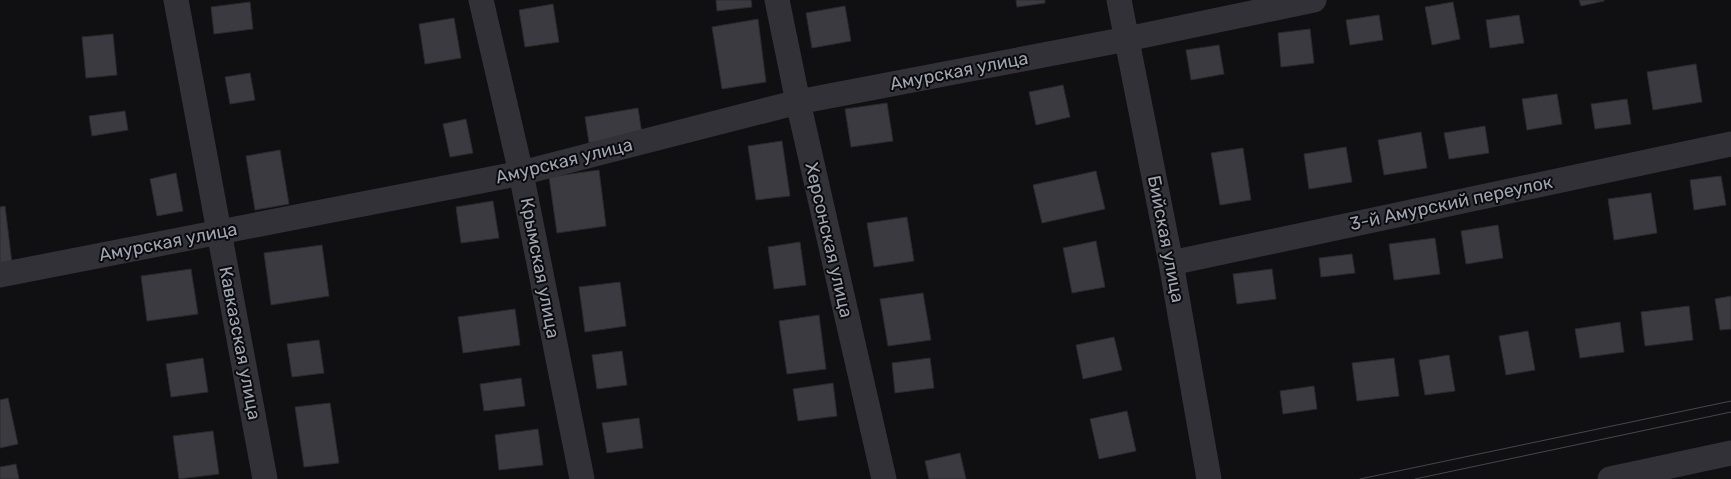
<svg xmlns="http://www.w3.org/2000/svg" width="1731" height="479" font-family="Rubik,sans-serif">
<rect width="100%" height="100%" fill="#101012"/>
<path fill="#3a3a40" stroke="#2a2a2e" d="M716,0h35l1,7 -35,4z
M1016,0h29v3l-28,4z
M1579,0h25v1l-23,5z
M250,2l3,27 -39,5 -3,-27z
M1453,2l7,37 -28,6 -7,-38z
M553,4l6,38 -34,5 -6,-37z
M845,6l6,35 -39,7 -6,-35z
M1379,15l4,25 -33,5 -4,-25z
M1519,15l5,28 -34,5 -4,-28z
M454,18l7,40 -36,6 -6,-40z
M758,19l8,63 -44,7 -10,-62z
M1310,29l4,34 -33,4 -3,-34z
M113,34l4,41 -31,3 -4,-41z
M1219,45l5,29 -33,6 -5,-30z
M1696,64l6,38 -49,8 -6,-38z
M250,73l5,27 -25,4 -5,-27z
M1063,85l7,32 -34,8 -7,-33z
M1557,94l5,30 -35,6 -5,-31z
M1627,99l4,25 -36,5 -4,-25z
M887,103l6,38 -42,6 -6,-38z
M638,108l4,26 -53,9 -4,-26z
M125,111l3,19 -36,6 -3,-20z
M466,119l7,34 -23,4 -7,-33z
M1485,126l4,27 -40,6 -5,-26z
M1421,132l6,36 -43,7 -6,-35z
M782,141l8,55 -34,4 -8,-54z
M1346,147l6,35 -43,7 -5,-35z
M1243,148l8,52 -31,5 -9,-52z
M280,150l9,54 -34,6 -9,-54z
M599,170l7,56 -49,7 -8,-56z
M1096,171l9,38 -63,14 -9,-38z
M176,173l7,38 -26,5 -7,-37z
M1721,176l5,29 -32,5 -4,-30z
M1651,193l6,40 -43,7 -6,-41z
M493,201l6,37 -38,5 -5,-36z
M5,206l7,57 -12,1v-57z
M907,217l7,44 -40,6 -7,-44z
M1498,225l5,33 -37,6 -5,-33z
M1435,238l5,36 -46,6 -5,-36z
M1096,241l9,46 -33,6 -9,-45z
M800,242l6,43 -32,4 -6,-42z
M322,245l7,51 -58,9 -7,-52z
M1352,254l3,19 -34,4 -2,-19z
M191,269l7,45 -51,7 -6,-45z
M1272,269l4,30 -39,5 -4,-30z
M620,282l6,44 -41,6 -6,-45z
M923,293l8,47 -43,6 -8,-47z
M1731,296v33l-11,1 -5,-31z
M1689,306l4,34 -48,6 -4,-34z
M515,309l5,36 -57,8 -5,-36z
M819,315l7,54 -39,5 -8,-53z
M1620,322l4,30 -44,6 -5,-29z
M1528,331l7,39 -29,5 -7,-39z
M1114,337l8,33 -39,9 -7,-34z
M319,340l5,33 -32,4 -5,-33z
M622,351l5,34 -30,4 -5,-34z
M1449,355l6,36 -30,4 -6,-35z
M203,358l5,34 -37,5 -5,-33z
M930,358l4,30 -39,5 -3,-30z
M1394,358l5,38 -42,5 -5,-38z
M521,378l4,28 -41,5 -4,-27z
M833,383l4,33 -39,5 -5,-32z
M1314,386l3,23 -34,5 -3,-23z
M8,398l10,46 -18,4v-48z
M330,403l9,60 -35,4 -9,-60z
M1127,411l9,40 -37,8 -9,-40z
M639,418l4,30 -36,5 -5,-30z
M538,429l5,36 -44,5 -4,-35z
M213,431l6,43 -40,5 -6,-43z
M960,453l6,26h-37l-4,-18z
M16,464l3,15h-19v-12z"/>
<g fill="none" stroke-linecap="round" stroke-linejoin="round">
<path stroke="#313137" stroke-width="25" d="M176,0l89,479
M481,0l40,173 61,306
M777,0l21,102 86,377
M1119,0l52,263 38,216
M1171,263l560,-119
M0,275l521,-102 277,-71 329,-63 187,-39
M1610,479l121,-26"/>
<path stroke="#46474e" stroke-width="1" d="M1360,479l371,-78
M1415,479l316,-67"/>
</g>
<g text-anchor="middle" stroke-width="4" stroke-linejoin="round" paint-order="stroke">
<g font-size="18" fill="#a0a5b4" stroke="#0b0b0d">
<text transform="translate(959 71) rotate(-11)" y="6">Амурская улица</text>
<text transform="translate(564 161) rotate(-14)" y="6">Амурская улица</text>
<text transform="translate(1451 203) rotate(-12)" y="6">3-й Амурский переулок</text>
<text transform="translate(1166 239) rotate(79)" y="6">Бийская улица</text>
<text transform="translate(829 240) rotate(77)" y="6">Херсонская улица</text>
<text transform="translate(168 242) rotate(-11)" y="6">Амурская улица</text>
<text transform="translate(540 268) rotate(79)" y="6">Крымская улица</text>
<text transform="translate(240 343) rotate(79)" y="6">Кавказская улица</text>
</g>
</g>
</svg>
